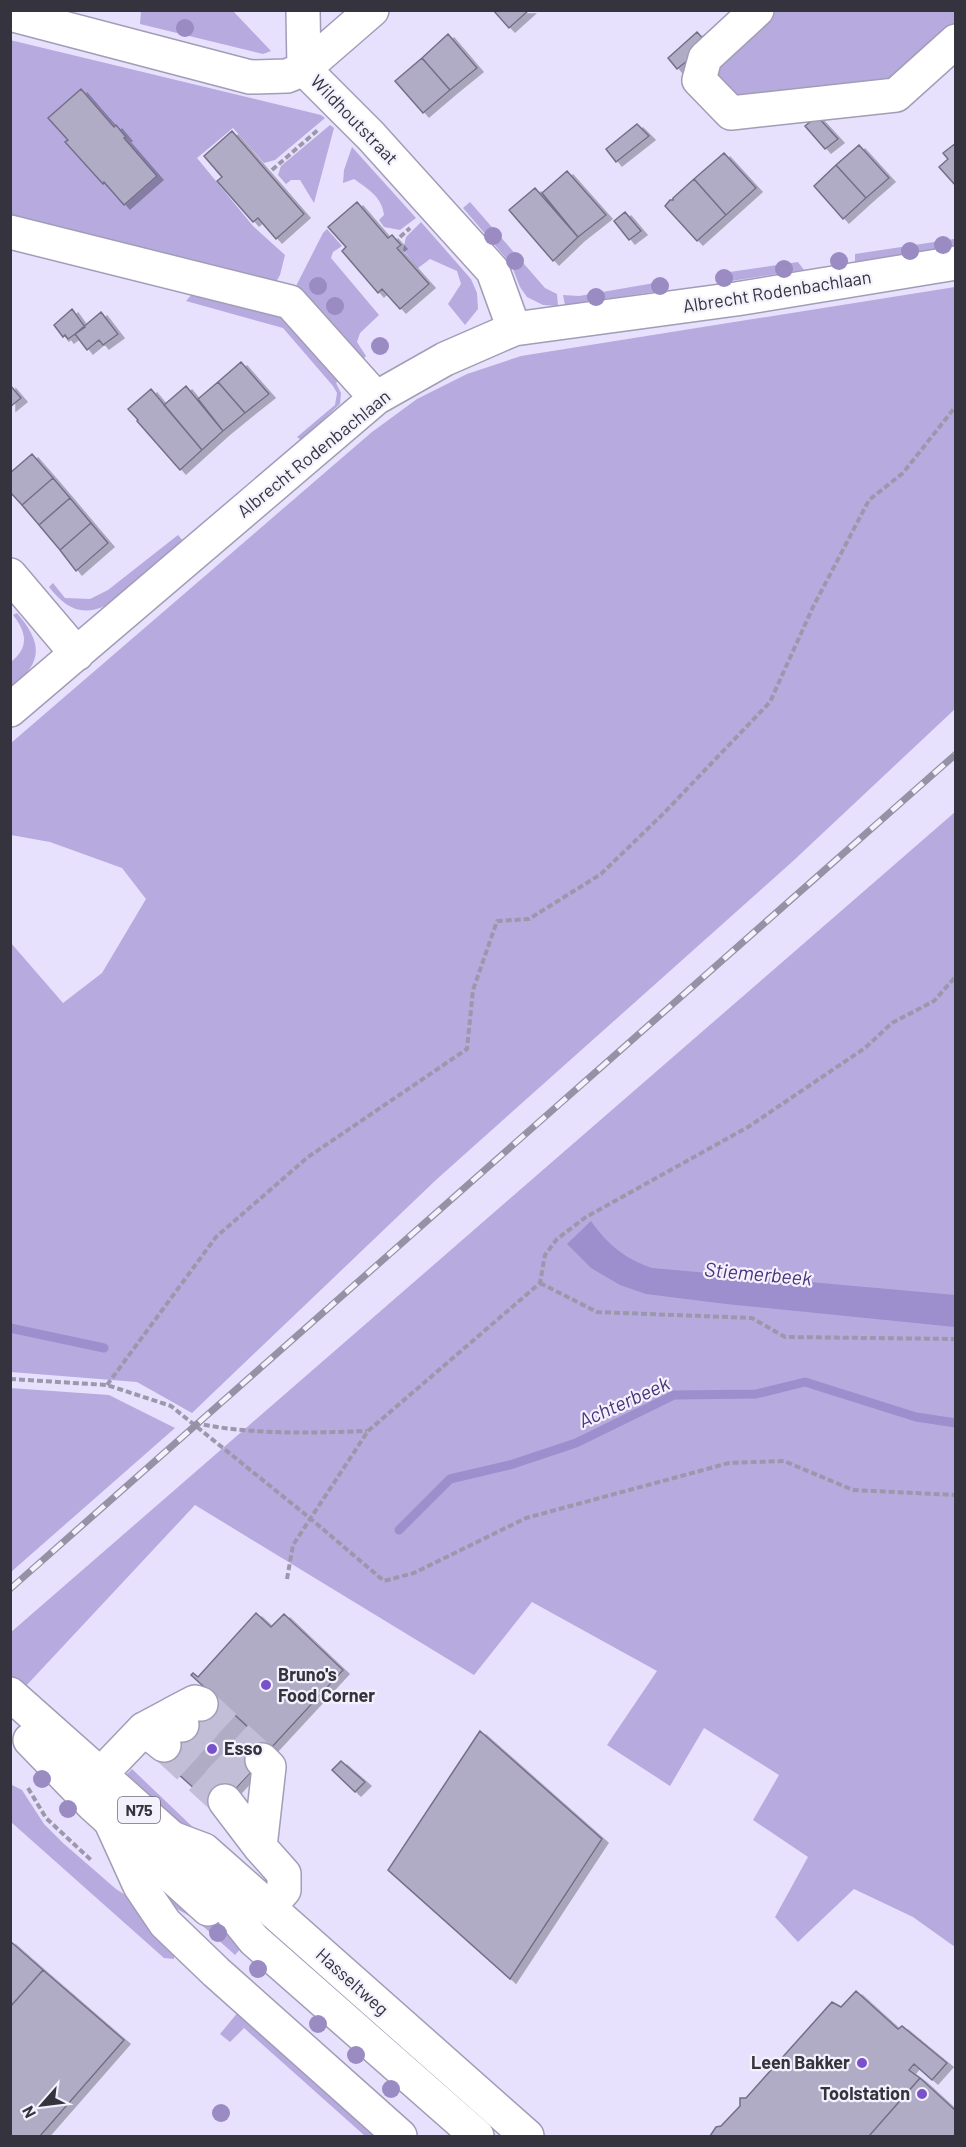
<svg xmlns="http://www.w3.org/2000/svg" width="966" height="2147" font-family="Barlow,sans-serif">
<defs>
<filter id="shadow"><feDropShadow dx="6" dy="4" stdDeviation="0" flood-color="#0004"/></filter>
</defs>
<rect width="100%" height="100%" fill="#e7e1fd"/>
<path fill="#b6aadf" d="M141,11h92l38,40 -8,3 -123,-30z
M775,11h180v15l-65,61 -157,16 -21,-32z
M10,40l311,75 4,3 -50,42 -11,3 -31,-35 -36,30 56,68 32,29 -5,20 -6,10 -263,-66z
M330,125l4,3 -20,75 -14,-23h-9l-5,4 -8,-9 3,-9z
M352,147l64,71 -16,12 -16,-3 -5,-7 5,-5c-2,-18 -16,-26 -30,-36l-11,4 1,-13z
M470,202l75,86 12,6 1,12 -15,-1 -16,-8 -7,-10 -9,-23 -48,-56z
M421,222l50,57 6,14 1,16 -13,16 -17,-21 13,-20 -4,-13 -27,-12 -12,9 -15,-18 3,-13z
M327,229l15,17 -9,6 -2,6 48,57 -19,18 -3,9 9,14 -5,5 -67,-71 29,-57z
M954,239l1,8 -100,15v-8z
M798,262l6,8 -86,13 -2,-9z
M666,281l1,9 -102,15 -2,-10 16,1z
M955,287v422l-163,153 -355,317 -245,234 -55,-31 -126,-10v-429l52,60 39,-30 44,-74 -24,-31 -72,-26 -39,-7v-92l361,-311 45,-33 50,-25 54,-18z
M193,293l85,20 63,66 -5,4 5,10 -1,11 -39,36 -4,-3 38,-32 2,-12 -4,-7 -50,-58 -97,-27z
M178,535l5,6 -78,65c-25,11 -40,1 -56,-19l4,-4 12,15 25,1 18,-9z
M17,613c27,32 25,49 -6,76v-27c18,-15 16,-29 2,-47z
M955,812v1135l-42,-30 -59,-28 -56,53 -23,-25 33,-60 -55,-37 26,-45 -75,-47 -34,58 -63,-41 50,-74 -125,-69 -58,73 -279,-170 -171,183 -13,-12 -1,-43z
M10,1388l99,7 66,33 -164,144z
M132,1769l67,64 -46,-23 -28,-34z
M10,1784l12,6 22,34 19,19 53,46 29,19 29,37v14l-10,-1 -153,-136z
M138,1855l104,92 -7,8 -40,-36 -38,-21z
M244,2005l145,131h-24l-121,-108 -14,14 -10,-8z"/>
<path fill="#9d8ecd" d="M591,1221c16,23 34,38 61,47l303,27v32l-229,-23 -80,-10 -26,-9 -29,-17 -24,-24z"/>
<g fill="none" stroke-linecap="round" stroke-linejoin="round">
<path stroke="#9d8ecd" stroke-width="9" d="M10,1328l94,20
M399,1530l51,-51 60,-14 66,-22 98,-48 82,-1 49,-12 111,35 40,6"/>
</g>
<path fill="#b1acc6" stroke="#746f87" stroke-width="1.5" filter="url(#shadow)" d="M493,10h36l-20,18z
M697,32l11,12 -31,25 -9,-11z
M448,34l29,34 -27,22 -28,-32z
M422,58l28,32 -27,23 -28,-32z
M81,89l33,38 2,-2 10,12 -2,1 33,38 -33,29 -20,-23 -1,2 -38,-42 3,-2 -20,-22z
M817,116l21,23 -13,10 -20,-23z
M637,124l12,12 -33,26 -10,-13z
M232,131l72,83 -28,25 -18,-21 -5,4 -36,-41 5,-4 -18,-21z
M956,143v43l-17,-19 9,-8 -5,-6z
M859,145l30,33 -23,20 -30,-33z
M724,153l32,35 -30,27 -32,-36z
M836,165l30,33 -23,21 -29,-33z
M567,171l39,44 -28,22 -36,-44z
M694,179l32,36 -29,26 -32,-35 5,-6h3v-2z
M535,188l43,49 -25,24 -44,-51z
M357,202l31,36 4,-3 9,10 -4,3 32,36 -29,25 -18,-20 -4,4 -36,-42 4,-4 -18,-20z
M625,212l16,19 -12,9 -15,-19z
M72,309l13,18 -17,12 -3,-4 -2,2 -9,-12z
M101,312l17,22 -15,11 -4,-5 -12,10 -12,-16z
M241,362l28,32 -24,19 -27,-31z
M218,382l27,31 -22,18 -25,-32z
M10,385l11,13 -11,9z
M186,386l37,45 -21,19 -38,-45z
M151,389l51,61 -22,20 -43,-49 1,-1 -10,-11z
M32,454l21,24 -31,27 -12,-13v-19z
M53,478l17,20 -31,27 -17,-20z
M70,498l21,25 -31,27 -21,-25z
M91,523l17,20 -32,28 -16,-21z
M256,1613l15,14 13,-13 59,56 -72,78 -80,-73 2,-2 5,4z
M211,1693l39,36 -4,5 22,19 -51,56 -61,-55z
M480,1731l122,108 -92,140 -122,-109z
M341,1761l24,21 -10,10 -23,-22z
M10,1941l33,29 -33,37z
M43,1970l81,70 -84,96h-30v-129z
M856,1991l42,38 4,-3 45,37 -15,17 -18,-16 -5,6 11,8 -51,58h-159l6,-9 5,-1 19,-20v-8h6l86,-96 9,5z
M920,2078l36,33v25h-87z"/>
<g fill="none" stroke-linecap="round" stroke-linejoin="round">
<path stroke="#c3bed7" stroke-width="33" stroke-dasharray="33 16" stroke-linecap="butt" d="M201,1704l61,56
M182,1725l60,57
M164,1745l61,56"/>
<defs>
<path id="minor" d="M303,10l1,59
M757,10l-52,48 -6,22 32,33 165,-18 60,-54
M10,14l240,63 37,-1 17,-7 68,-59
M304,69l67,67 122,135 21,58
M10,232l280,70 86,96
M10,575l67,79
M10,710l366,-312 69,-39 69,-30 222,-30 220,-36
M172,1714l23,-12 6,2
M144,1729l28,-15 10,11
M100,1775l44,-46 20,16
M225,1801l35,46 24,27v16l-15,17
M110,1820l30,66 25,37 51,49 184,164
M172,1838l32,12 323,286
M260,1847l9,-80 -7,-7"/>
<path id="major" d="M10,1694l162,144 82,102 223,196
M30,1740l63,65 115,104"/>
</defs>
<use href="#minor" stroke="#a29db6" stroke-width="36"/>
<use href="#major" stroke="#a29db6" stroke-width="36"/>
<path stroke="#9c98ac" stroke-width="4" stroke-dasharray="6 3" stroke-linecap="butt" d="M272,170l47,-41
M400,237l10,-9
M540,1283l57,29 155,6 33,19 171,2
M10,1379l97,6 64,21 140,113 73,62 30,-8 112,-55 203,-55 55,-2 69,29 103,5
M107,1385l109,-148 92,-80 159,-108 6,-59 24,-69 32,-2 72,-45 63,-61 106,-111 43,-95 56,-107 34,-27 53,-67
M195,1423c57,12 114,10 172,8
M287,1579l6,-34 75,-114 172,-148 5,-28 12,-16 29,-22 162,-90 117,-79 27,-25 42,-22 22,-25
M28,1788l18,30 45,42"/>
<use href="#minor" stroke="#fff" stroke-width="33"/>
<use href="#major" stroke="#fff" stroke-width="33"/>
<defs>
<path id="rail" d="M10,1589l946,-835"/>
</defs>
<use href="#rail" stroke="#9692a6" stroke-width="7"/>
<use href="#rail" stroke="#f3f1fc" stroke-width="4.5" stroke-dasharray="14" stroke-linecap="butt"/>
</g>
<g fill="#9a8bc2">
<circle cx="185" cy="28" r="9"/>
<circle cx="493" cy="236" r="9"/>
<circle cx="943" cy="245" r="9"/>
<circle cx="910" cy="251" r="9"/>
<circle cx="515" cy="261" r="9"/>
<circle cx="839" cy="261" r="9"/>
<circle cx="784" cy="269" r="9"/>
<circle cx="724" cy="278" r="9"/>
<circle cx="318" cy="286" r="9"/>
<circle cx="660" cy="286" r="9"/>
<circle cx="596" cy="297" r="9"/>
<circle cx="335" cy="306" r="9"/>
<circle cx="380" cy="346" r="9"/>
<circle cx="42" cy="1779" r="9"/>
<circle cx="68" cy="1809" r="9"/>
<circle cx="218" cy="1933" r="9"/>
<circle cx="258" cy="1969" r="9"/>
<circle cx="318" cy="2024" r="9"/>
<circle cx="356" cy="2055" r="9"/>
<circle cx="391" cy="2089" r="9"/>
<circle cx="221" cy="2113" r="9"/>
</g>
<g fill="#7952cb" stroke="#f3f1fc" stroke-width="2">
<circle cx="266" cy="1685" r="6"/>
<circle cx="212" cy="1749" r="6"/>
<circle cx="862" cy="2063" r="6"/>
<circle cx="922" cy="2094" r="6"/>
</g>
<g text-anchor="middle" stroke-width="4.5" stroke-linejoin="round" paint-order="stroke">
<rect fill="#f3f1fc" stroke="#6e6c76" stroke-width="1.5" x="118" y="1797" width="42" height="26" rx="4.5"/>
<g font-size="16" font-weight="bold" fill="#35333d">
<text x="139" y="1816">N75</text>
</g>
<g font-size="18" fill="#35333d" stroke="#f3f1fc">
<text transform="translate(354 120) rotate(46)" y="6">Wildhoutstraat</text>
<text transform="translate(777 292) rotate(-9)" y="6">Albrecht Rodenbachlaan</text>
<text transform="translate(314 454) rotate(-39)" y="6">Albrecht Rodenbachlaan</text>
<text transform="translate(352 1982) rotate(42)" y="6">Hasseltweg</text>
</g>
<g font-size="18" font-weight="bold" fill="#35333d" stroke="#f3f1fc" text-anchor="start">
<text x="278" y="1681">Bruno's<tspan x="278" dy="21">Food Corner</tspan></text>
<text x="224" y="1755">Esso</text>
<text x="850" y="2069" text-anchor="end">Leen Bakker</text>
<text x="910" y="2100" text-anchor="end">Toolstation</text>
</g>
<g font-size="20" font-style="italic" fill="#4a327d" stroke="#f3f1fc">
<text transform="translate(758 1274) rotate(5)" y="7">Stiemerbeek</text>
<text transform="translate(624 1402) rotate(-24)" y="7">Achterbeek</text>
</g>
</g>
<rect width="966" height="2147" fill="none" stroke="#35333d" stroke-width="24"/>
<g transform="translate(42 2105) rotate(242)" stroke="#f3f1fc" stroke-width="4.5" paint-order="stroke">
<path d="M0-4.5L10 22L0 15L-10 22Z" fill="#35333d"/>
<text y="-9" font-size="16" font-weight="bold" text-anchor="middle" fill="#35333d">N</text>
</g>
</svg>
